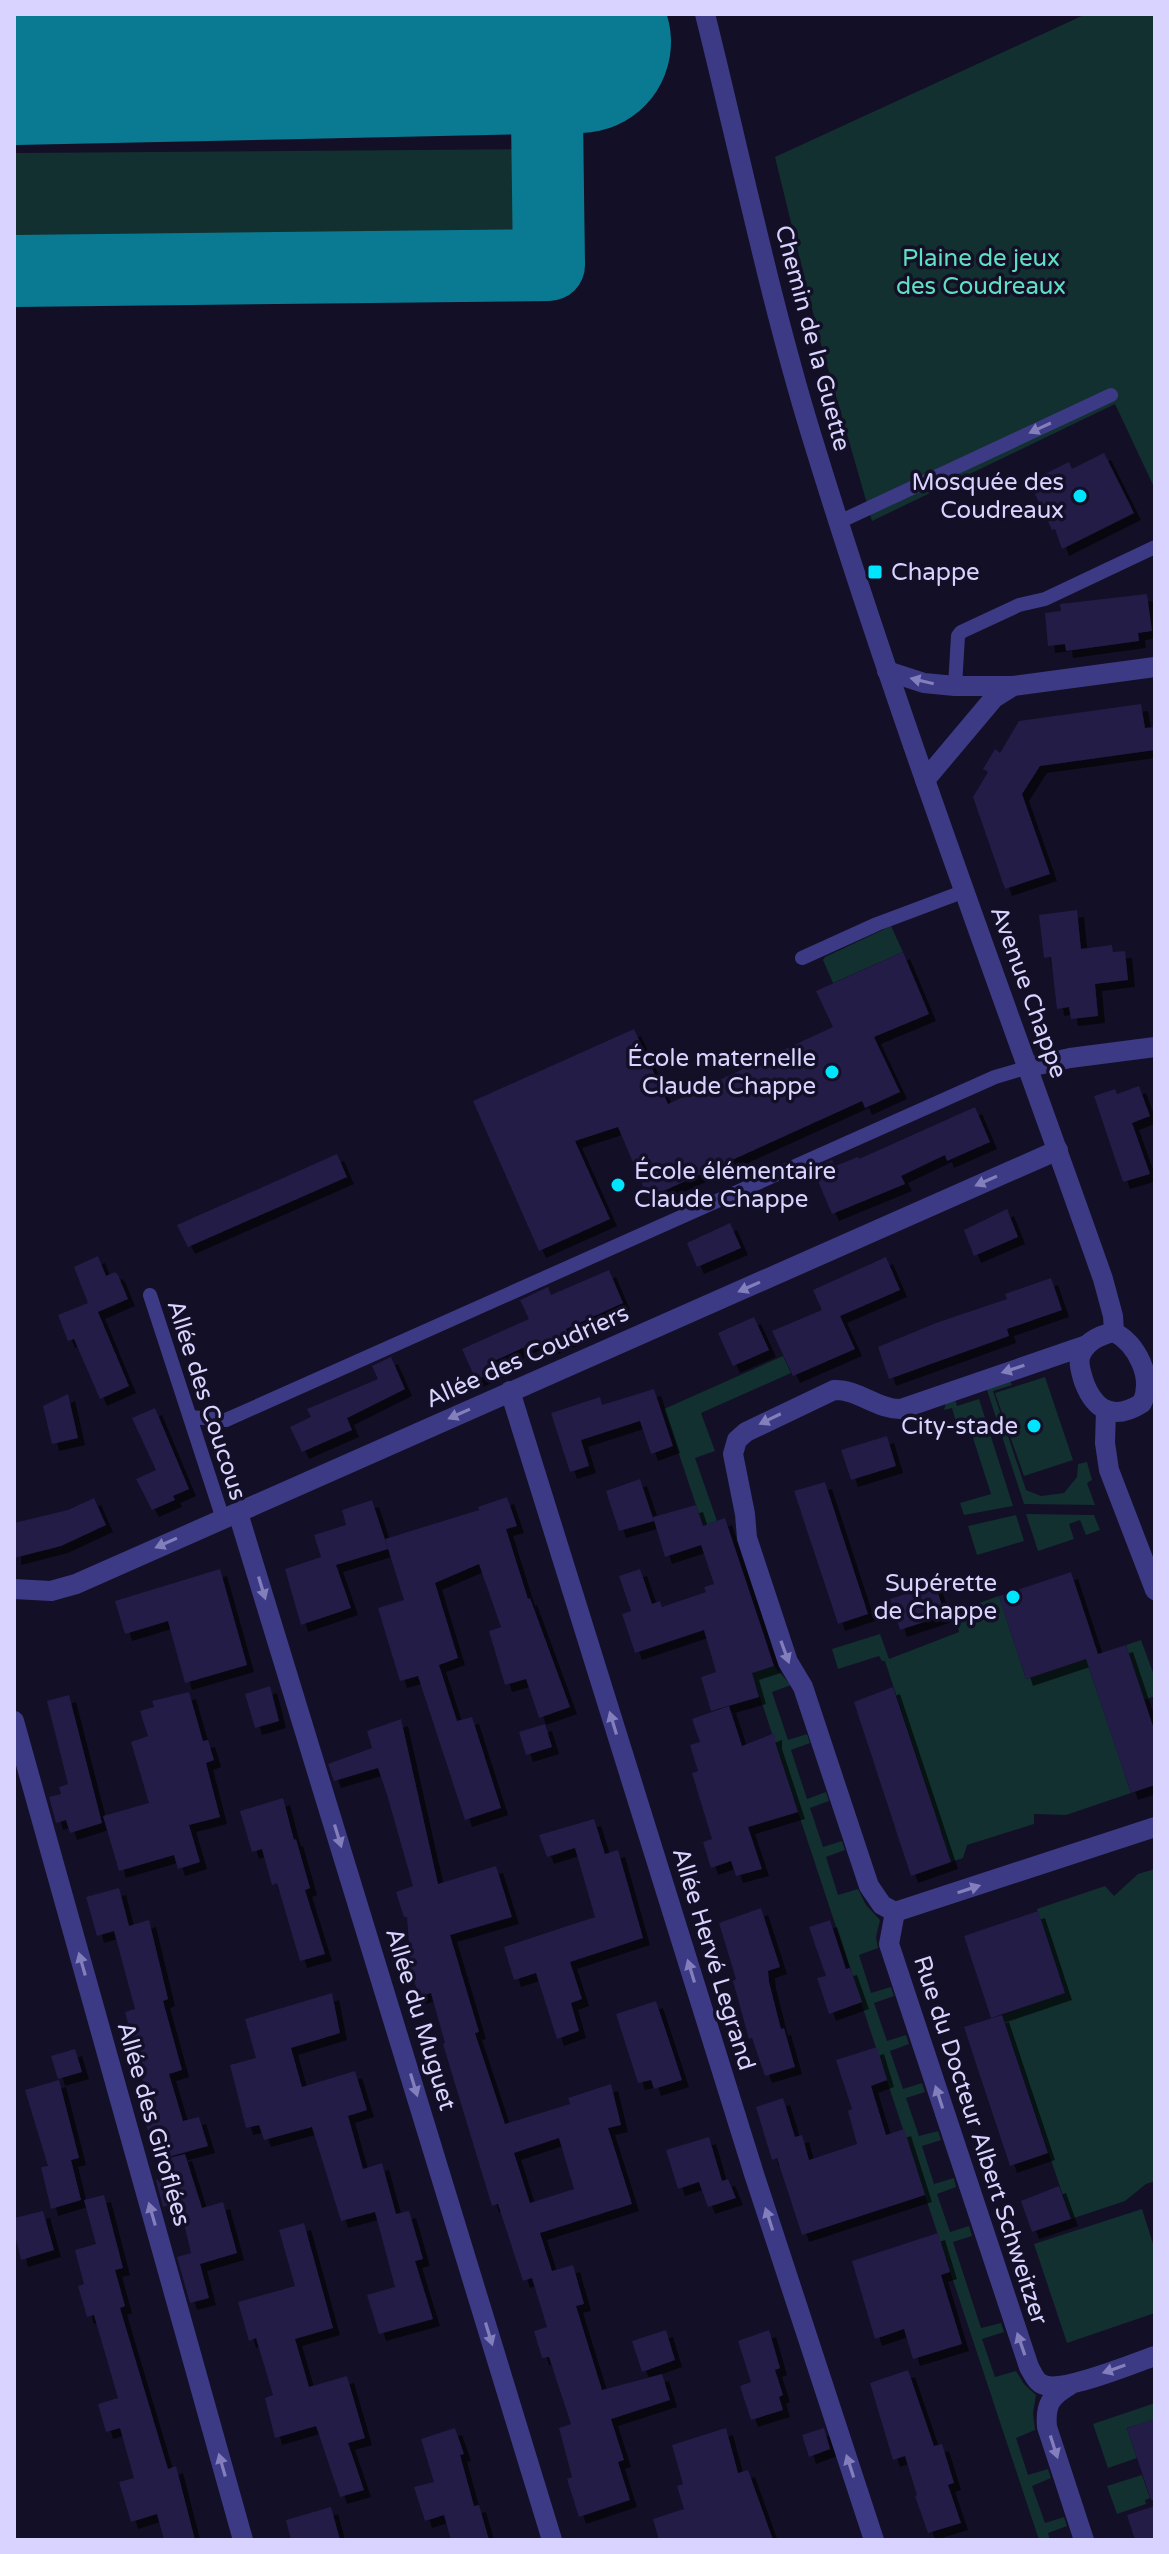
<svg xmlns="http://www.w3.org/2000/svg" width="1169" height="2554" font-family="'Varela Round',sans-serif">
<defs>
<filter id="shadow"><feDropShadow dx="7" dy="7" stdDeviation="0" flood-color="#0009"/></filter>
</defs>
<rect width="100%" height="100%" fill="#130f26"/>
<path fill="#12302f" d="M1086,14h69v475l-40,-85 -243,117 -53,-184 -44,-180z
M534,149l-3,94 -517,3v-93z
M891,926l12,26 -70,31 -10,-23 2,-3z
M783,1356l8,17 -90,40 14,38 -20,7 22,63 -14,5 -39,-117z
M1045,1377l28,83 -49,16 -29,-83z
M1010,1381l2,4 -19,6 33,99 15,6 23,-3 13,-16 1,-13 9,-2 5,18 -5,3 8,22 -71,-1 -38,-117z
M955,1399l2,7 22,-7 34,107 -49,9 -4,-12 31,-9 -24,-75 -11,3 -4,-14 -8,2 2,-7z
M1026,1514l68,1 6,15 -14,5 -6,-15 -11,4 5,15 -36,12z
M1016,1515l8,26 -47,14 -9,-29z
M999,1596l27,83 60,-20 45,134 -65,22 -32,-1v10l-67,21 -4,13 -12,4 -66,-201h-3l-3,-5 -41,13 -6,-20 48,-15 9,25 70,-27 -3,-12 17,-5v-10z
M1141,1640l14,38v18l-11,4 -18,-55z
M774,1666l17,19 -19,7 16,48 19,-6 3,9 -19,7 16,49 19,-7 3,9 -19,7 13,39 19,-6 3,9 -19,7 12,38 20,-6 8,16 14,15 -4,17 2,11 -19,7 12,38 20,-6 3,9 -20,7 13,38 19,-6 3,9 -19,7 13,38 19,-6 3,9 -19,6 13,38 19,-5 3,9 -19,6 12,38 20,-6 2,9 -19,7 13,38 19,-6 3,10 -19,6 28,86 20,-5 3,9 -22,7 13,38 21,-6 8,13 12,11 -3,18 2,17 -19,8 12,37 20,-6 3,9 -19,8 13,37 19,-6 3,9 -19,7 2,7h-11l-287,-867z
M1155,1869v312l-9,3 -21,17 -54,18 -69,-204 63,-22 -28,-84 68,-23 9,10 24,-22z
M1142,2209l13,41v63l-88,30 -33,-99z
M1155,2403v16l-28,9 10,30 -29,10 -15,-44z
M1142,2475l8,23 -5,2 1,4 -29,10 -10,-28z"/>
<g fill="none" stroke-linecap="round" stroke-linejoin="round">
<path stroke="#0a7a92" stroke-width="72" d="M14,271l535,-6 -3,-222"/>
<path stroke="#0a7a92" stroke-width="182" d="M14,54l566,-12"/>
</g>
<path fill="#241b47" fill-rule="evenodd" filter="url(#shadow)" d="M1104,453l30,60 -72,36 -7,-20 -3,1 -20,-42 6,-2 -3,-7 34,-17 3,7z
M1147,594l5,37 -14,2 1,8 -73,10 -1,-7 -17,2 -3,-33 16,-2 -1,-7z
M1141,704l4,24 10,-1v23l-115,16 -18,28 28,80 -45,15 -32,-92 15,-25 -5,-3 12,-20 5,4 19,-32z
M1077,910l4,39 31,-4 1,7 12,-1 3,29 -33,4 3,32 -27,3 -2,-12 -12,2 -6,-52 -7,1 -5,-43z
M903,952l26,62 -55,23 26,55 -35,16 -3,-7 -214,97 -30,-71 -43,14 35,78 -71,32 -66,-150 161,-72 34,75 165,-77 -17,-36z
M1139,1086l11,30 -18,7 18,51 -27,8 -29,-86 21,-7 2,5z
M975,1107l15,35 -43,19 -2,-6 -44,21 4,8 -73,30 -19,-45 19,-9 3,6 23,-9 1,2z
M337,1154l10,23 -159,70 -11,-22z
M1007,1209l11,28 -44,19 -10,-26z
M730,1223l11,25 -44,19 -10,-24z
M98,1256l8,20 9,-4 3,3 10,24 -30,13 31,74 -29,13 -26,-60 -6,2 -10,-26 30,-12 -14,-36z
M886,1257l14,33 -60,26 15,33 -62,27 -21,-45 50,-21 -9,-20z
M609,1270l14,33 -57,26 4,10 -28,12 -4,-10 -44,20 4,9 -22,10 -14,-31 67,-30 -9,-19 28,-13 3,8z
M1051,1278l11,32 -55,19 2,7 -120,43 -11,-32 58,-24 71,-24 -2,-5z
M754,1317l15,33 -36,16 -15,-33z
M391,1357l14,32 -58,29 5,12 -50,22 -12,-25 21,-10 -4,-8 71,-30 -6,-13z
M654,1389l19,57 -22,8 -11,-33 -59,19 8,26 -19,6 -19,-59 49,-16 2,8z
M68,1394l10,44 -26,6 -9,-38z
M155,1408l34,81 -16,7 2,4 -23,10 -16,-31 20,-9 -24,-52z
M887,1436l9,30 -45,14 -10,-30z
M640,1479l14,42 -35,10 -13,-40z
M825,1482l43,132 -30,10 -44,-133z
M507,1497l10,29 -11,3 22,70 2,-1 40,109 -31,11 -13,-39 -21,6 -16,-54 12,-4 -22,-63 -44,19 23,75 -19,7 18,56 15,-4 29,91 -36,12 -47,-144 -18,5 -22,-73 26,-8 -19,-61 94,-29 -1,-3z
M94,1498l12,27 -45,21 -47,12v-35l54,-13z
M372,1500l16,49 -52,16 15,43 -50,17 -16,-56 36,-12 -7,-22 32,-10 -4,-15z
M696,1505l7,21 22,-8 49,148 -22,7 7,24 -48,14 -10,-34 15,-5 -12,-42 -69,23 -13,-39 9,-3 -12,-35 21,-7 12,35 8,-3 2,6 44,-15 -2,-5 10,-3 -13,-39 -36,12 -12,-40z
M220,1569l27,96 -62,18 -17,-62 -43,13 -10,-33z
M1071,1572l27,82 28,-9 29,87v53l-24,8 -45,-134 -60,20 -27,-83z
M935,1584l10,31 -45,15 -10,-31z
M270,1686l9,35 -24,7 -10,-34z
M893,1687l58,175 -40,14 -57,-174z
M189,1692l14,49 5,-1 6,20 -8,3 14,54 -31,8 11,37 -22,7 -4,-14 -55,16 -16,-55 46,-13 -18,-61 17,-6 -8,-25 14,-4 -2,-6z
M69,1695l33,128 -32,10 -4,-13 -10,3 -7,-26 12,-3 -2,-7 9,-3 -21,-83z
M729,1706l13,40 33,-13v9l23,70 -50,15 14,42 -26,7 -5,-15 -20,7 -8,-26 9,-3 -20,-66 6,-2 -8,-26 10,-3 -8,-23z
M401,1719l37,165 58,-18 16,51 -62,18 29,97 -4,1 30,91 65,-20 -2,-6 43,-14 10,41 -13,3 24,76 -92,29 12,38 21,-6 11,39 -8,2 26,84 60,-16 8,26 -59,19 13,41 -6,2 12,38 -51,17 -12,-38 5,-2 -13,-49 12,-4 -22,-67 -7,1 -8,-27 13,-4 -15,-49 -9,3 -25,-77 -6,2 -49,-162 2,-1 -14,-50 -12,4 -8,-27 -4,-53h-3l-8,-25 17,-6 -25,-88 -10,-30 -44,13 -6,-17 44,-16 -5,-17zM559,2138l15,51 -44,14 -16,-50z
M545,1724l7,23 -26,8 -7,-23z
M283,1798l11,42 2,-1 14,49 -5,2 20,64 -25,7 -23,-78 -5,2 -10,-36 -10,3 -12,-41z
M594,1819l11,35 13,-4 25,88 -73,24 12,37 -11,4 8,28 -22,8 -21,-66 -22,7 -10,-33 91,-30 -20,-69 -28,9 -8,-22z
M119,1888l10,38 20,-6 19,79 -5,2 19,69 -13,4 14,47 16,-4 9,29 -40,11 -8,-29 -12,3 -10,-36 8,-3 -21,-80 10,-3 -21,-78 -17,5 -11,-39z
M761,1908l19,59 -12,4 1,11 12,47 3,-1 11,39 -30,9 -13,-38 -3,1 -16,-58 3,-2 -17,-56z
M1038,1911l27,82 -74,25 -27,-82z
M830,1920l16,49 4,-1 12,34 -33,12 -12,-36 9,-2 -17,-49z
M332,1993l8,40 -49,15 11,39 53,-16 12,39 -19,6 15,53 19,-6 14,51 13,-3 14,48 -8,2 18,58 -54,15 -12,-39 28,-8 -20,-75 -34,9 -29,-94 -48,13 -5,-15 -13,3 -16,-63 26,-7 -11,-39z
M656,2001l26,79 -28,9 -3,-9 -13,3 -22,-69z
M1002,2015l46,138 -38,13 -46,-139z
M877,2047l10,33 -16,6 15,49 18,-6 21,66 -123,40 -25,-77 -5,2 -16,-53 27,-9 12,39 7,-2 7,25 48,-16 -9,-33 4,-2 -16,-49z
M75,2049l7,23 -24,7 -7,-23z
M59,2080l20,78 -8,2 10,40 -30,9 -10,-42 7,-1 -23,-76z
M709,2137l13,44 6,-2 8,19 -28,9 -9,-25 -21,7 -12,-39z
M185,2154l17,54 21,-6 14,51 -37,11 9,34 -19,5 -13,-46 14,-4 -12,-51 -16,5 -7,-27 17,-5 -4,-17z
M1059,2186l12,33 -39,13 -11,-31z
M104,2195l19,73 -8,2 10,36 -5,2 48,161 8,-3 19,74h-31l-7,-26 -26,8 -12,-40 15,-4 -14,-50 -14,4 -8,-28 20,-6 -24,-83 -7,2 -9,-31 6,-2 -9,-34 21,-6 -12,-44z
M43,2211l11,39 -33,10 -7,-29v-13z
M304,2223l29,105 -38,11 14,48 38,-11 18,62 -17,5 16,47 -24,7 -24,-71 -41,12 -10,-40 8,-3 -17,-57 -7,3 -11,-39 57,-16 -16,-56z
M938,2233l12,39 -9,3 21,69 -49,15 -9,-30 -29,10 -23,-78z
M666,2330l9,30 -33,12 -10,-31z
M769,2330l11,38 -5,2 8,25 -4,2 4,13 -32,10 -11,-34 11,-4 -13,-41z
M908,2370l26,76 8,-2 12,39 -6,2 13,38 -33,10 -13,-37 2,-1 -12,-39 -12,4 -23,-77z
M1155,2419v81h-4l-24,-72z
M455,2428l9,26 -4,1 14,51 5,-1 10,35h-38l-7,-25 -19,6 -11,-34 20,-5 -13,-43z
M726,2428l12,45 10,-3 25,70h-114l-6,-21 31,-10 -7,-23 6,-2 -11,-39z
M824,2428l6,21 -21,8 -7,-22z
M1155,2506v34h-20l-8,-25z
M331,2507l9,33h-49l-5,-20z"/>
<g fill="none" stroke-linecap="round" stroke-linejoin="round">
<path stroke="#3d3a85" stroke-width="14" d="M839,522l272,-127
M955,686l3,-50 3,-4 58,-27 26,-6 110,-52
M802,958l75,-34 88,-33
M150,1295l73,224
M190,1417l36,3 769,-343 34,-10"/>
<path stroke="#3d3a85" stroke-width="20" d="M887,671l37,12 31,3h58l142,-19
M925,780l69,-82 19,-12
M1029,1067l41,-9 85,-11
M510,1391l244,783 120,366
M1106,1410l-1,33 4,27 46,120
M238,1513l314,1027
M14,1589l37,2 25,-7 982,-434
M14,1721l229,819
M895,1912l-13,-7 -13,-19 -66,-199 -15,-25 -41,-124 -2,-24 -12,-60 4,-14 9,-8 88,-42c24,-1 44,20 67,19l186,-64
M895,1912l-6,32 140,423c3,5 6,13 11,16 17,13 94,-20 115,-27
M895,1912l260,-85
M1070,2385c-19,11 -25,19 -23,42l37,113"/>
<path stroke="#3d3a85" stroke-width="20" d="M705,14c35,140 64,282 106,420 87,285 193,564 292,845l10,37 1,16
M1114,1332c23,12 40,46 28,71 -28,18 -47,8 -58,-21 -2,-7 -6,-17 -4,-25 5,-15 20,-22 34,-25z"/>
</g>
<defs><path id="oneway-solid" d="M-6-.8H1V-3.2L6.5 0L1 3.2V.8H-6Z" transform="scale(2)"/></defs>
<g fill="#837fbc">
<use href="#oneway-solid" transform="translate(1040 428) rotate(155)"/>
<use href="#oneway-solid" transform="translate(922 681) rotate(-167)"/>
<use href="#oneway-solid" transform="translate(986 1181) rotate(156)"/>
<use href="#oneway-solid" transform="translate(749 1287) rotate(156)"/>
<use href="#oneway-solid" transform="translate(1013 1369) rotate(162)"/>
<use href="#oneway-solid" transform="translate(459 1414) rotate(156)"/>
<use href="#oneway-solid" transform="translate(770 1419) rotate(154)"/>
<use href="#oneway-solid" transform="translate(166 1543) rotate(156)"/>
<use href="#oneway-solid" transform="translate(262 1588) rotate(73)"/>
<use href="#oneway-solid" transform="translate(785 1652) rotate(70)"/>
<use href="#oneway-solid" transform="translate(613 1723) rotate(-107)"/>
<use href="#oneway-solid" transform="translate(338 1836) rotate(73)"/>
<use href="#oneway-solid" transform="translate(969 1889) rotate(-18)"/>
<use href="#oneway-solid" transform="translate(82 1964) rotate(-106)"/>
<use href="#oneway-solid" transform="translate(691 1971) rotate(-107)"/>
<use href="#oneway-solid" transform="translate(414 2085) rotate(73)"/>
<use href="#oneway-solid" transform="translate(939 2097) rotate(-108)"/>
<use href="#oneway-solid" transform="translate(152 2214) rotate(-106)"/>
<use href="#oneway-solid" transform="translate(769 2219) rotate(-108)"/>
<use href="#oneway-solid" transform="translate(489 2334) rotate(73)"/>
<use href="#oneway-solid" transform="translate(1021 2344) rotate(-109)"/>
<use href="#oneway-solid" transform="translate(1114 2369) rotate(161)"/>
<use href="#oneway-solid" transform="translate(1054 2447) rotate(72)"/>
<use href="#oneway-solid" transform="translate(222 2465) rotate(-106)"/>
<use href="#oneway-solid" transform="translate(850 2466) rotate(-108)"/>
</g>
<g fill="#00e5ff" stroke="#130f26" stroke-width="3">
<circle cx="1080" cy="496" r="8"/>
<rect x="867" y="564" width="16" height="16" rx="4"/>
<circle cx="832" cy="1072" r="8"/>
<circle cx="618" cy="1185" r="8"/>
<circle cx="1034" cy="1426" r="8"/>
<circle cx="1013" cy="1597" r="8"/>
</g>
<g text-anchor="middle" stroke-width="7" stroke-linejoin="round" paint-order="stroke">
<g font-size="24" fill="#5fe0c0" stroke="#130f26">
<text x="981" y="266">Plaine de jeux<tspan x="981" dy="28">des Coudreaux</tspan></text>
</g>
<g font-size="24" fill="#d9d4ff" stroke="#130f26">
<text transform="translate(813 338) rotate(75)" y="8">Chemin de la Guette</text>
<text transform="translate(1029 992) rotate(70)" y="8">Avenue Chappe</text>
<text transform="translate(527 1356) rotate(-24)" y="8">Allée des Coudriers</text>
<text transform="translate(207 1400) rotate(72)" y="8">Allée des Coucous</text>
<text transform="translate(714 1959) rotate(73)" y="8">Allée Hervé Legrand</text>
<text transform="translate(421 2019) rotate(73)" y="8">Allée du Muguet</text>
<text transform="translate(154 2124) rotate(74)" y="8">Allée des Giroflées</text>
<text transform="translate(981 2140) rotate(72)" y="8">Rue du Docteur Albert Schweitzer</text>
</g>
<g font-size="24" fill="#d9d4ff" stroke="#130f26" text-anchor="end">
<text x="1064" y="490">Mosquée des<tspan x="1064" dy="28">Coudreaux</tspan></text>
<text x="891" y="580" text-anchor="start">Chappe</text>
<text x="816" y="1066">École maternelle<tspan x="816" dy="28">Claude Chappe</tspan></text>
<text x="634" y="1179" text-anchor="start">École élémentaire<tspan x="634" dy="28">Claude Chappe</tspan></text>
<text x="1018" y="1434">City-stade</text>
<text x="997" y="1591">Supérette<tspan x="997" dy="28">de Chappe</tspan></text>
</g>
</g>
<rect width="1169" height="2554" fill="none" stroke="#d9d4ff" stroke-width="32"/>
</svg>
